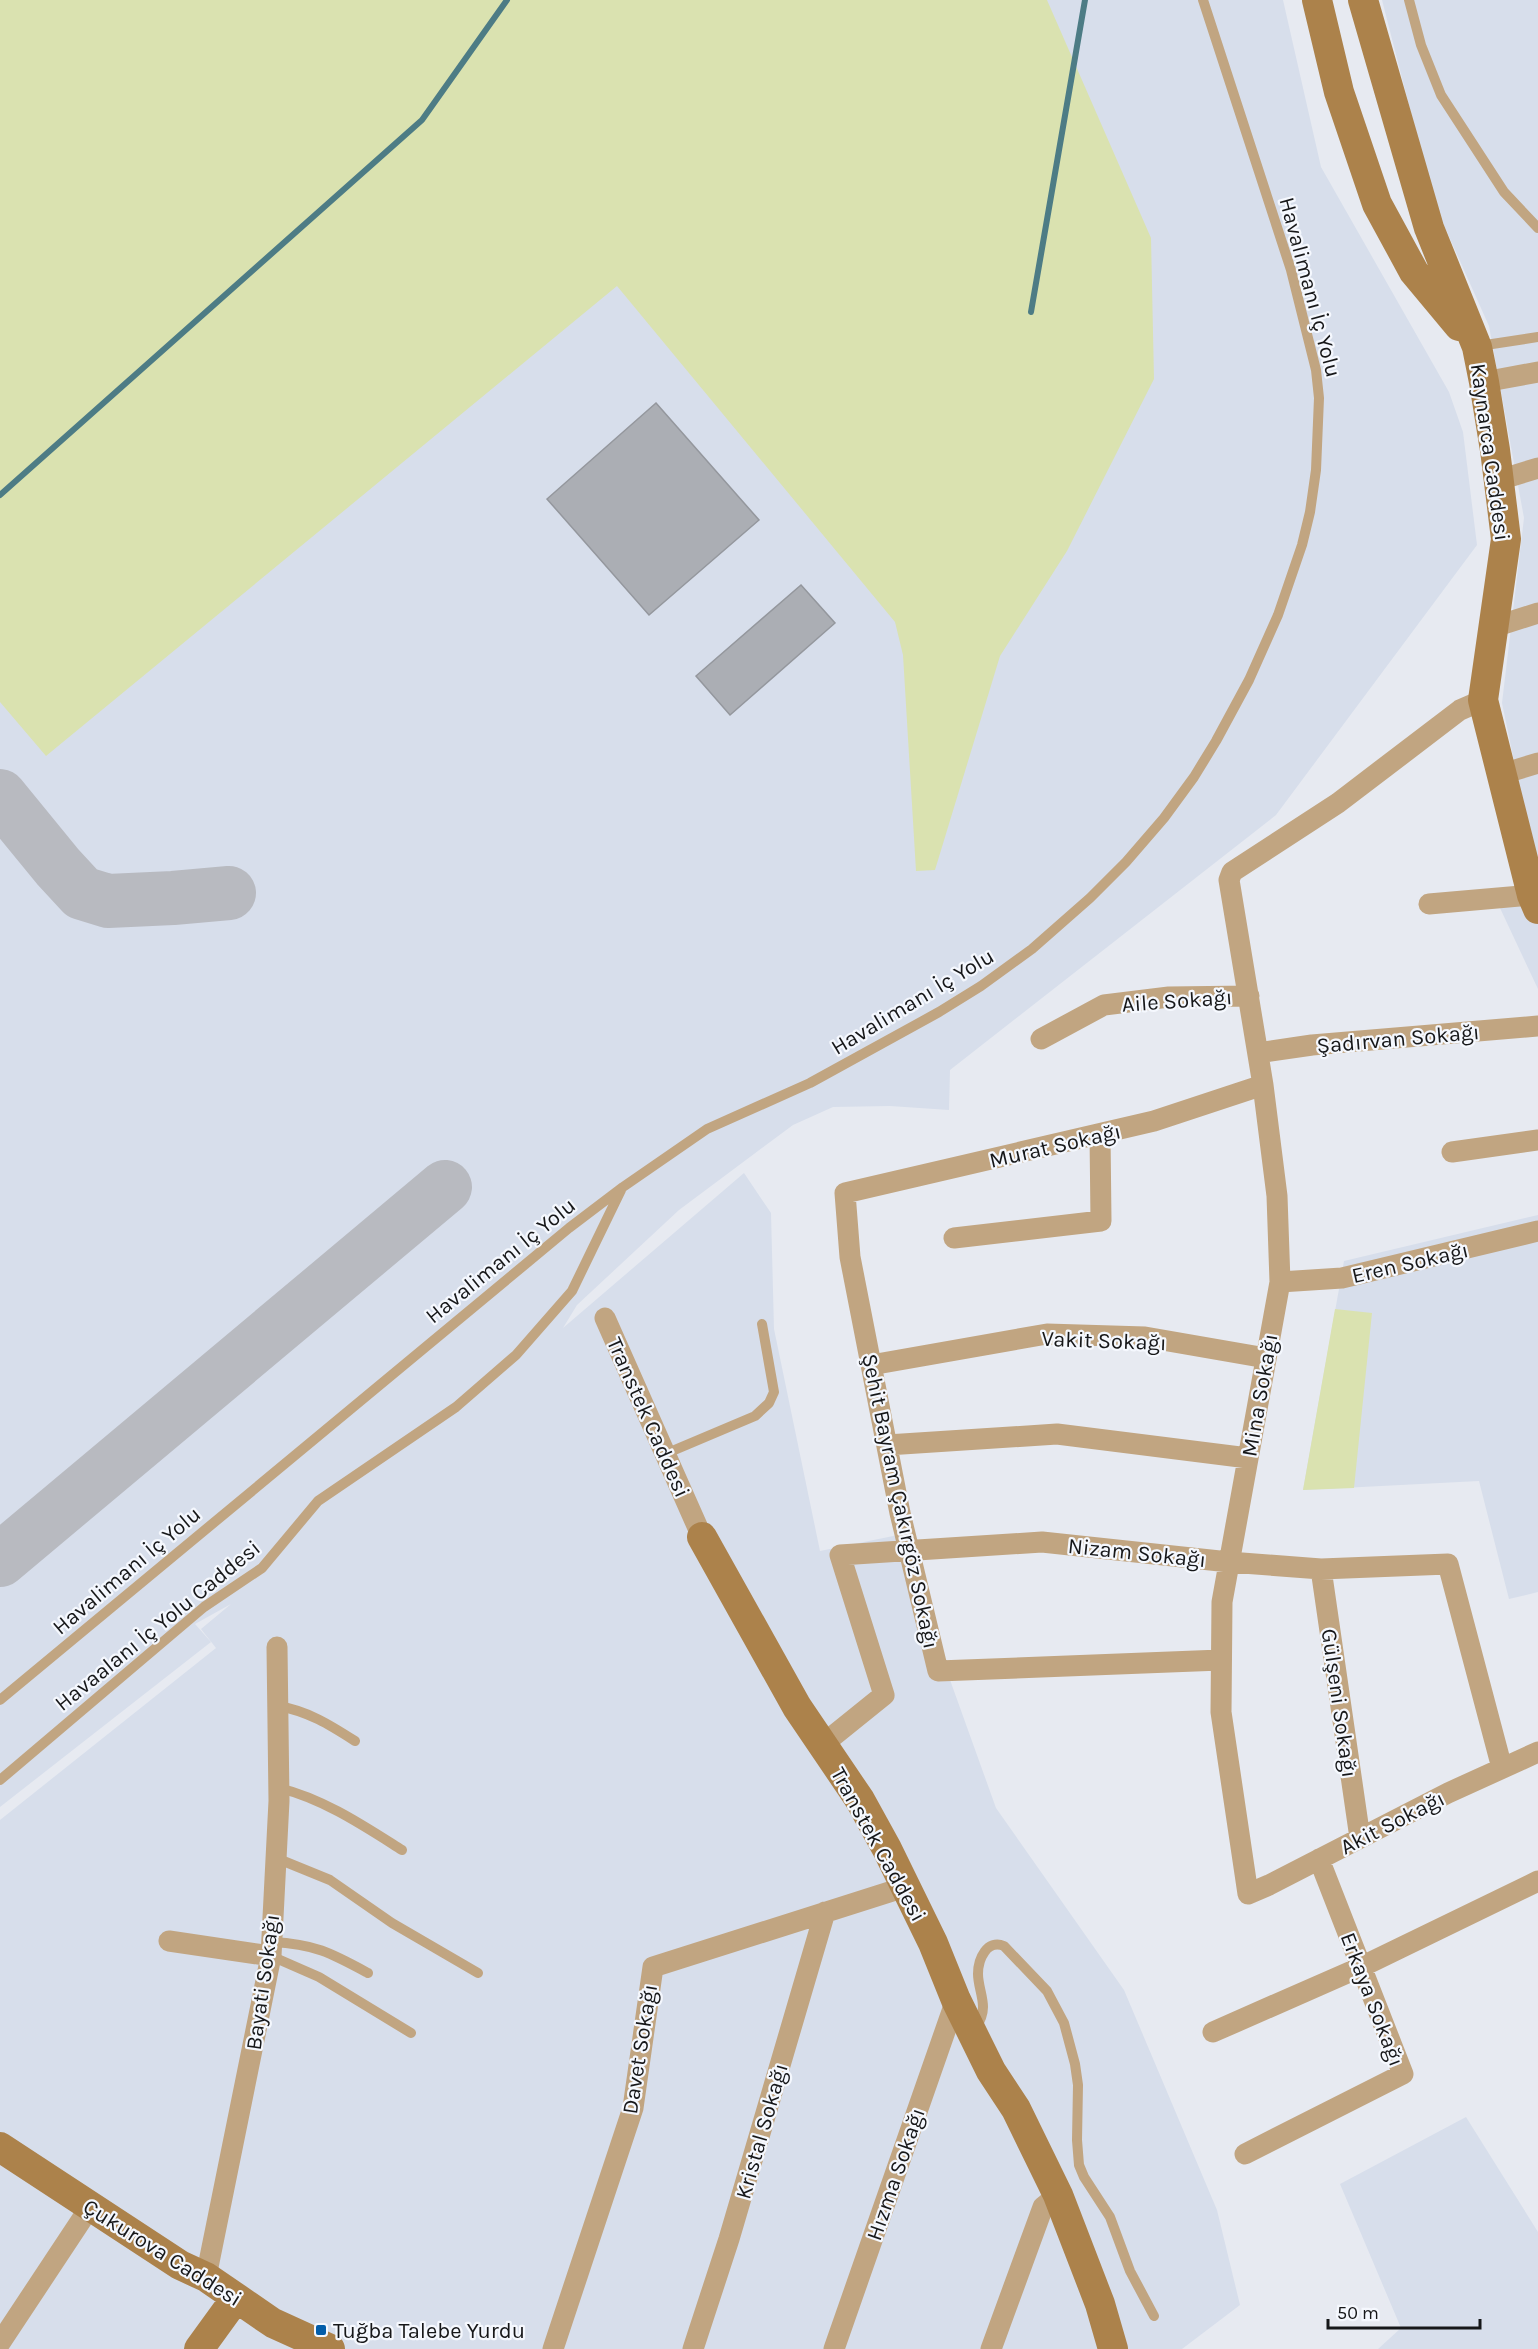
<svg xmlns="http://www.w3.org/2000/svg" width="1538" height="2349" font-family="Karla,sans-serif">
<rect width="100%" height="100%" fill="#e7eaf1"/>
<path fill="#d7deeb" d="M0,0h1283l38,167 128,225 14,40 14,113 -201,270 -326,255 -1,40 -59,-4 -57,1 -40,18 -114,85 -102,95 -14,23 181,-155 27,40 3,116 46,222 78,-16 98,273 128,182 93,220 23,95 -58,44h-1182v-529l216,-172 -15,-19 30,-25 -36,20 16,18 -211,165z
M1382,0h156v877l-36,-174 22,-185 -35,-192 -55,-123z
M1538,898v91l-38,-81z
M1538,1215v377l-29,7 -30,-118 -176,9 41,-229z
M1466,2117l72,115v117h-160l23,-21 -61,-144z"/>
<path fill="#dae2b0" d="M0,0h1047l104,238 3,141 -87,172 -67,105 -65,214 -19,1 -13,-216 -8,-33 -278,-336 -571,470 -46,-54z
M1335,1309l37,4 -18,175 -51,2z"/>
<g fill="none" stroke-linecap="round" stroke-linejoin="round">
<path stroke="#4d7c85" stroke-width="6" d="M1031,312l54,-312
M0,495l422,-375 85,-120"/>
<path stroke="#b8bac0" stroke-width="54" d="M0,796l58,71 24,26 26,8 65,-3 56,-5
M0,1560l445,-373"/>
</g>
<path fill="#abaeb4" stroke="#94979d" stroke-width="1.5" d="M656,403l103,117 -110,95 -102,-116z
M801,585l34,38 -105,92 -34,-39z"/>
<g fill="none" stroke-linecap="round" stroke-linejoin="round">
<path stroke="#c1a581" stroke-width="10" d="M1409,0l12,45 20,50 63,97 34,36
M1479,346l59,-9
M665,1454l90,-38 14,-13 5,-11 -12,-68
M0,1700l569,-472 54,-41 84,-58 103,-46 129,-71 42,-26 51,-37 58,-51 36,-36 38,-44 30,-41 22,-36 33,-61 29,-65 24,-70 8,-33 6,-42 3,-72 -3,-28 -25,-100 -88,-270
M278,1706c30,5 52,19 77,35
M0,1780l204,-173 58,-39 56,-67 138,-94 60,-52 56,-64 49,-101
M279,1788c45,11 85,38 123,62
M276,1858l54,22 62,43 86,50
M272,1942c43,2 59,11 96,31
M271,1956l48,21 92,56
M975,2029c5,-7 8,-13 8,-22 0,-11 -5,-22 -5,-33 0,-15 9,-35 26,-28l43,45 17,32 11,41 3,21 -1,55 2,25 5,12 26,40 20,54 24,45"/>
<path stroke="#c1a581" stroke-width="21" d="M1484,382l54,-10
M1499,480l39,-12
M1494,627l44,-14
M1483,700l-23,10 -122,93 -106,69 -3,8 34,205 14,111 3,86 -58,320 -1,110 27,182 21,-9 179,-92 90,-41
M1502,774l36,-11
M1429,904l103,-9
M1041,1039l63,-34 65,-8 80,-1
M1258,1053l54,-8 226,-19
M1452,1152l86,-12
M954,1238l147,-17 -1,-87
M1280,1282l62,-4 196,-47
M605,1318l97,219
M871,1365l176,-31 98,3 121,21
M887,1445l170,-11 191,24
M1321,1569l39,269
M1221,1660l-283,11 -38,-158 -50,-256 -5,-64 309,-72 109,-36
M822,1745l62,-50 -44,-140 202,-13 187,20 92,7 127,-5 54,204
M169,1941l102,15
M1213,2032l148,-65 177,-86
M1245,2154l158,-80 -84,-215
M206,2277l65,-321 8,-155 -2,-154
M0,2343l90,-136
M553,2349l80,-241 20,-141 252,-80
M693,2349l36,-110 96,-327
M834,2349l122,-349
M991,2349l52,-142 15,-12"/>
<path stroke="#ac824b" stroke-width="30" d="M1317,0l22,92 38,112 37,68 45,54
M1363,0l66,228 48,119 7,35 11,68 11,89 -23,161 49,195 6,14
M702,1537l95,170 63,93 27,49 46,94 23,57 35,71 25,38 42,86 42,109 13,45
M0,2147l180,118 26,12 67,46 57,26
M199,2349l37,-51"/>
</g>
<rect fill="#025daa" stroke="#f5f8fe" stroke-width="2" x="315" y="2324" width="12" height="12" rx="3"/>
<g text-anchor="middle" stroke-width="4.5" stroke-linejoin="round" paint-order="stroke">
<g font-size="22" fill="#161719" stroke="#f5f8fe">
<text transform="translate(1311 287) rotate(75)" y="8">Havalimanı İç Yolu</text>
<text transform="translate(1491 452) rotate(82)" y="8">Kaynarca Caddesi</text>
<text transform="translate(1177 1000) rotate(-4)" y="8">Aile Sokağı</text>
<text transform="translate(912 1001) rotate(-31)" y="8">Havalimanı İç Yolu</text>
<text transform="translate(1398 1038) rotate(-5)" y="8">Şadırvan Sokağı</text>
<text transform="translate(1055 1145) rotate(-13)" y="8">Murat Sokağı</text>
<text transform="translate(500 1260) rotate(-39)" y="8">Havalimanı İç Yolu</text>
<text transform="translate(1410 1262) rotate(-13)" y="8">Eren Sokağı</text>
<text transform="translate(1104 1340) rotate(2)" y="8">Vakit Sokağı</text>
<text transform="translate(1259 1395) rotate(-80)" y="8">Mina Sokağı</text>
<text transform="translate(649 1417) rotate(66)" y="8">Transtek Caddesi</text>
<text transform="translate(901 1501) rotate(78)" y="8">Şehit Bayram Çakırgöz Sokağı</text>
<text transform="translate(1137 1552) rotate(6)" y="8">Nizam Sokağı</text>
<text transform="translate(126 1570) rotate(-40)" y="8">Havalimanı İç Yolu</text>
<text transform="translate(157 1625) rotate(-39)" y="8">Havaalanı İç Yolu Caddesi</text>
<text transform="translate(1340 1703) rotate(82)" y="8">Gülşeni Sokağı</text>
<text transform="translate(1392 1822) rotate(-27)" y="8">Akit Sokağı</text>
<text transform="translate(879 1844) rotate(61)" y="8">Transtek Caddesi</text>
<text transform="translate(262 1982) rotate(-82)" y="8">Bayati Sokağı</text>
<text transform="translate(1373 1999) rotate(69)" y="8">Erkaya Sokağı</text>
<text transform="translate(639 2049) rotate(-81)" y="8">Davet Sokağı</text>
<text transform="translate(761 2131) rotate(-74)" y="8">Kristal Sokağı</text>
<text transform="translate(895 2174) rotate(-71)" y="8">Hızma Sokağı</text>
<text transform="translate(163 2252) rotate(32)" y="8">Çukurova Caddesi</text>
</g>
<g font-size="22" fill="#161719" stroke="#f5f8fe" text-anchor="start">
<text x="333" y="2338">Tuğba Talebe Yurdu</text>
</g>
</g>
<path d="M1328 2319v9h152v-9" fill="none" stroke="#161719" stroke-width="3"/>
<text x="1337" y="2319" font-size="18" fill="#161719" stroke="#f5f8fe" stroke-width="4.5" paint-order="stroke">50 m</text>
</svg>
